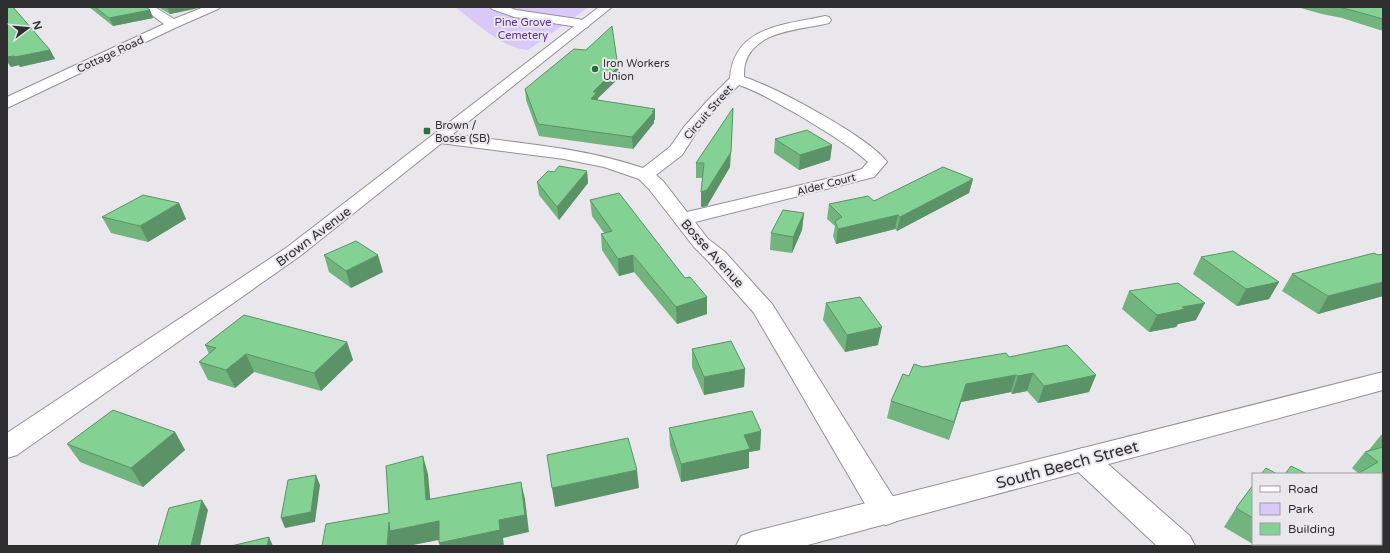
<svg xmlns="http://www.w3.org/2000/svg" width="1390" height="553" font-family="'Varela Round',sans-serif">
<rect width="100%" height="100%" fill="#e9e7ec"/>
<path fill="#dac8f9" d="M455,7h134l-61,43c-25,-1 -53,-28 -73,-43z"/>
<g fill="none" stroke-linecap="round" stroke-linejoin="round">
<defs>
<path id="minor" d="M141,7h14l19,12 30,-12h16l-2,2 -41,18 -170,81v-11l157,-73z
M490,7h18l8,3 68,10 4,1 2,3 -2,3 -4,1 -70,-11 -22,-8z
M825,16l4,1 2,3 -2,3c-28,7 -75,7 -84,41 -1,4 -1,9 -1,13 31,10 125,60 143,85l-13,15 -179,45 13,17 17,13 47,52 125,199 5,9 -5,9 -11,4 -11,-4 -121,-208 -45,-51 -15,-15 -45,-58 -10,-10 -35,-12 -40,-8 -124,-16 -6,-1 -2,-4 2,-4 6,-1c68,9 138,13 203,35l27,-21 14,-20 24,-27 22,-22c4,-52 54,-53 95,-62zM739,85c21,7 39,19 58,29 24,15 50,29 71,48l-6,7 -19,6 -156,37 -24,-31 -7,-6 26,-20 14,-22 22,-27z
M1083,448l10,3 97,85 5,10h-38l-84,-79 -5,-8 5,-8z"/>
<path id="tertiary" d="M1383,372v18l-579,156h-68l5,-10 11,-4z"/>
<path id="secondary" d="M599,7h13l-312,249 -283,199 -10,3v-25l279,-185z"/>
</defs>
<use href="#minor" stroke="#939195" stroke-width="2"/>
<use href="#tertiary" stroke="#939195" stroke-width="2"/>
<use href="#secondary" stroke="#939195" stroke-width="2"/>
<use href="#minor" fill="#fff" fill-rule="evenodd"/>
<use href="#tertiary" fill="#fff" fill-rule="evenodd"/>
<use href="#secondary" fill="#fff" fill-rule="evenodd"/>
</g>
<path fill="#71b47e" d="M7,7l43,43 5,9 -35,8 -1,-2 -8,2 -4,-5z
M89,7h57l4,3 3,8 -40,8z
M158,7h42l-6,2 -24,5z
M1297,7h86v24l-41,-13 -20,-4z
M618,67l1,11 -21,20v2l57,20h-1v3l-21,26 -94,-13 -13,-36 -1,-11z
M733,108l-3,59 -23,39 -6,1 2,-29h-7v-15z
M775,139l57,6 -2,15 -31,10 -25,-17z
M587,171l1,12 -29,37 -20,-25 -2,-13 17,-10z
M973,179l-4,14 -72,38 -2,-2 -59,15 -3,-8 2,-10 -8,-7 2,-15 45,-3z
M590,200l95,78 22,19v17l-30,10 -43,-52 -15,4 -17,-26 -1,-16 3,-1 -12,-17z
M179,203l7,16 -38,23 -37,-9 -9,-16z
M804,213l-2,17 -10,23 -22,-3 1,-17z
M1383,254v42l-65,18 -36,-23 10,-17z
M324,255l59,17 -32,16 -22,-16z
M1201,257l78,25 -10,17 -32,7 -44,-32z
M1129,291l67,29 -18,4 -2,3 -27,5 -27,-23z
M826,303l52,42 -33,7 -22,-32z
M347,342l6,18 -32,31 -67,-19 -19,16 -27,-8 -9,-18 10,-8 -4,-9z
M692,349l53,20 -1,18 -40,8 -12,-28z
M1009,357l87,18 -7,17 -51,11 -11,-12 -15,3 -1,-2 -50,10 -12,38 -62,-22 4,-17 18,-25 14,-9z
M669,428l92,3 -1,19 -11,2v16l-68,14 -11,-36z
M175,432l10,18 -42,37 -63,-25 -13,-18z
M1383,434v60l-2,1 -23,-22 -6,-5 13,-16 4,-2 12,-15z
M1253,485v59h36l-1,2h-32l-32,-19 12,-19z"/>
<path fill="#5c9267" d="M167,7h33l-6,2 -24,5z
M150,10l3,8 -40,8 -4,-8z
M50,50l5,9 -35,8 -5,-10z
M14,56l5,9 -8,2 -4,-7v-3z
M618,67l1,11 -21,20v5l-7,-4 2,-7z
M733,108l-3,59 -23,39 -6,1v-15z
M655,109v11h-1v3l-21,26 -1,-12z
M832,145l-2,15 -31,10 1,-15z
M587,171l1,12 -29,37 -2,-13z
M973,179l-4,14 -72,38 3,-14z
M179,203l7,16 -38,23 -8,-16z
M804,213l-2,17 -10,23 1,-16z
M898,215l-3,14 -59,15 2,-15z
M378,255l5,17 -32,16 -5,-17z
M633,255l1,17 -15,4 -1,-17z
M1279,282l-10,17 -32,7 9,-17z
M1383,282v14l-65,18 10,-18z
M707,297v17l-30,10 -1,-17z
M1205,303l-9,17 -18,4 -2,3 -27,5 8,-17 25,-8z
M882,327l-4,18 -33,7 2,-17z
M347,342l6,18 -32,31 -7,-18z
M246,354l8,18 -19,16 -9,-18z
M745,369l-1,18 -40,8v-18z
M1033,373l-6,18 -15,3 6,-18z
M1016,375l-5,17 -50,10 -12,38 5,-18 12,-38z
M1096,375l-7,17 -51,11 6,-17z
M761,431l-1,19 -11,2v16l-68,14v-18l63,-29z
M175,432l10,18 -42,37 -12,-19z
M423,456l5,18 4,44 -6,-18z
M637,470l2,18 -84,19 -3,-19z
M316,475l4,10 -5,37 -30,6 -4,-10z
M521,482l4,17 4,33 -26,6 1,8h-64l-1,-3 60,-23z
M1381,482h2v12l-2,1z
M202,500l6,10 -8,36h-9z
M439,521l5,18 -36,7h-12l-1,-1v1h-8l2,-24z
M269,537l4,9h-6z"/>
<path fill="#83d193" stroke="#5c9267" d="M7,7h6l37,43 -35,7 -1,-1 -7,1z
M95,7h51l4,3 -41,8z
M1338,7h45v12l-36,-10z
M612,26l6,41 -25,25h4l-6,7 64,10 -3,3h2l-22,25 -94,-13 -13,-35 49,-40 12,1z
M733,108l-2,44 -24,38 -6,2 3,-29h-8z
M807,130l25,15 -32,10 -25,-16z
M559,166l28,5 -30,36 -20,-25 11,-11 6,1z
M943,167l30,12 -73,38 -2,-2 -60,14 -3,-8 7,-4 -13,-13 39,-8 6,5z
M619,193l66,85 5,-1 17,20 -31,10 -43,-52 -15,4 -17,-25 11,-3 -22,-31z
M143,195l36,8 -39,23 -38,-9z
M783,210l21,3 -11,24 -22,-4z
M356,241l22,14 -32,16 -22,-16z
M1233,251l46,31 -33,7 -45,-32z
M1374,253l4,2 5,-1v28l-55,14 -36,-22z
M1178,283l27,20 -23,4 3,2 -28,6 -28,-24z
M860,297l22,30 -35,8 -21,-32z
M244,315l103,27 -33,31 -68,-19 -20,16 -27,-8 17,-14 -11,-3z
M731,341l14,28 -41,8 -12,-28z
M1067,345l29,30 -52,11 -11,-13 -15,3 -2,-1 -50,9 -12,38 -63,-21 12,-27 6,2 5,-12 9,3 83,-14 3,4z
M113,410l62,22 -44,36 -64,-24z
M752,411l9,20 -17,4 6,14 -69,15 -12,-36z
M628,438l9,32 -85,18 -5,-33z
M1383,447v35h-2v-8h-24l21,-12 -13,-10z
M423,456l3,44 95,-18 4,33 -26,5 1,10 -61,13v-22l-49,10 -1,-9 -2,24h-65l4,-22 63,-11 -3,-47z
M1291,466l16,8h-22z
M1266,468l11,6h-16z
M316,475l-5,37 -30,6 7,-38z
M1253,485v33l-17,-10z
M202,500l-11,46h-33l11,-38z
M269,537l-2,9h-36z"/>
<g fill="#2a713d" stroke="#e9e7ec" stroke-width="1.5">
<circle cx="595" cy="69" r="4"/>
<rect x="423" y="127" width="8" height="8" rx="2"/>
</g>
<g text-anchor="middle" stroke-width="4" stroke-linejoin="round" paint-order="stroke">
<g font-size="11" fill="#5d328f" stroke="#e9e7ec">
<text x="523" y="26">Pine Grove<tspan x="523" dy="13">Cemetery</tspan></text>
</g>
<g font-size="11" fill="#2f2e30" stroke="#e9e7ec">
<text transform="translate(110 54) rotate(-25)" y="4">Cottage Road</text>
<text transform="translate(708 112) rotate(-49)" y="4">Circuit Street</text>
<text transform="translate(826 184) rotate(-15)" y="4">Alder Court</text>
</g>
<g font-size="11" fill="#2f2e30" stroke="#e9e7ec" text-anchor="start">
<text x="603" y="67">Iron Workers<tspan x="603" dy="13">Union</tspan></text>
<text x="435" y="129">Brown /<tspan x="435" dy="13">Bosse (SB)</tspan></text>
</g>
<g font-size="13" fill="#2f2e30" stroke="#e9e7ec">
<text transform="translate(313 236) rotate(-37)" y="5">Brown Avenue</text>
<text transform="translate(713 253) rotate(48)" y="5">Bosse Avenue</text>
</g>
<g font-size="16" fill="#2f2e30" stroke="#e9e7ec">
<text transform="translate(1067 464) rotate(-15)" y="6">South Beech Street</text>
</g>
</g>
<rect width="1390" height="553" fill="none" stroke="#2f2e30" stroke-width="16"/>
<rect x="1252" y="473" width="130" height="72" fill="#e9e7ec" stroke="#9f9da1"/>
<rect x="1260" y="486" width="20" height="6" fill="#ffffff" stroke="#9f9da1"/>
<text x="1288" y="493" font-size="12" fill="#2f2e30">Road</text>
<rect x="1260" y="503" width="20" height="12" fill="#dac8f9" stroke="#9f9da1"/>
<text x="1288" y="513" font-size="12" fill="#2f2e30">Park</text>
<rect x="1260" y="523" width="20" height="12" fill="#83d193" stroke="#9f9da1"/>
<text x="1288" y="533" font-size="12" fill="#2f2e30">Building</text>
<g transform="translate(28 28) rotate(74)" stroke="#e9e7ec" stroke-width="3" paint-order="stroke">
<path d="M0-3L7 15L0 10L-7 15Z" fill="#2f2e30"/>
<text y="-6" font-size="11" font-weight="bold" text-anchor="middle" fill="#2f2e30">N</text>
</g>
</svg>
